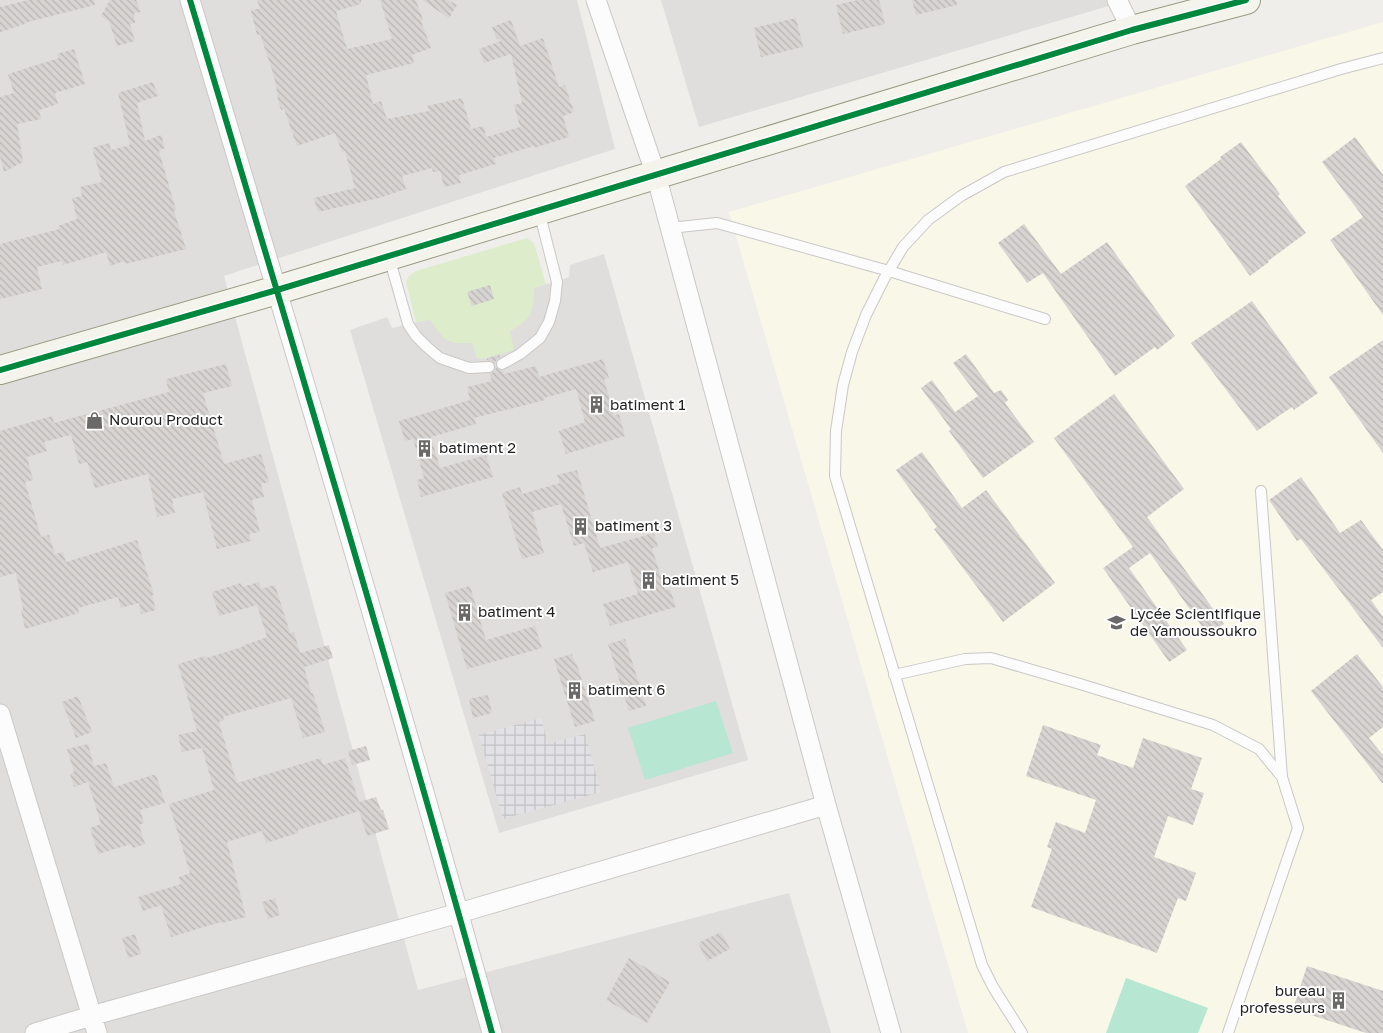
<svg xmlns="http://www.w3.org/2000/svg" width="1383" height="1033" font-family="'Golos Text',sans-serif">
<defs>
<pattern id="plaza-grid" width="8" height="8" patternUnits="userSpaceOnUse" patternTransform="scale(1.25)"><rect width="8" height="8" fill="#e2e1e5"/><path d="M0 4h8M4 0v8" fill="none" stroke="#c2c1c4"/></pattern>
<pattern id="building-back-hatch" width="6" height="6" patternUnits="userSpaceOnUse" patternTransform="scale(1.25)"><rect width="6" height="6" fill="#d7d4d2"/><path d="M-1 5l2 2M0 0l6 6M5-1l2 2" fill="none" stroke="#b8b6b4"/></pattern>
</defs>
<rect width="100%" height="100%" fill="#f0eeeb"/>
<path fill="#dfdedc" d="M0,0h577l38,149 -391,127 194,714 371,-97 42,140h-831z
M661,0h468l-430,127z
M604,254l144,506 -249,73 -149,-503 37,-13 5,11 38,-9 116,-35 11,-2 12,-5 1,-12z"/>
<path fill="#f8f7e8" d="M1383,22v1011h-415l-239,-821z"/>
<path fill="#ddeccb" d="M527,238l7,5 12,41 -12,4c0,23 -3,32 -24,43l4,19 -27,8 -10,1 -5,-16c-26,2 -28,-4 -42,-23l-14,2 -10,-40 3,-6 7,-5z"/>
<path fill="#b7e6d2" d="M716,701l17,52 -88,27 -17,-52z
M1126,978l82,30 -10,25h-92z"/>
<path fill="url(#plaza-grid)" d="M541,718l7,26 37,-10 16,58 -98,27 -24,-84z"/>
<path fill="url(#building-back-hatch)" d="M28,0h66l1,5 -71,18 1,1 -25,8v-25z
M110,0h26l5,12 -7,1 1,10 -5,1 5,17 -18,5 -8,-25 -8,-5z
M257,0h104v4l-25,7 11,38 45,-10 -12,-39h36l7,20 -2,1 10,27 -19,7 2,8 -48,12 7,29 8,-3 6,18 42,-8 -2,-5 35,-8 9,31 13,-3 2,11 34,-10 -6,-22 8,-2 -11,-49 -27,9 -5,-14 22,-8 -5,-3 -4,-11 19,-7 9,26 23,-8 16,49 6,-2 9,27 -11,4 6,21 -35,11v-2l-40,12 2,6 -37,11 2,8 -17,4 -4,-16 -7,1 -1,-4 -30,8 4,13 -27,9 -61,14 -4,-14 41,-10 -10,-37 -3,1 -7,-19 -38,13 -13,-37 -3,1 -3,-10 -2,-15 -4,-15 -12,-36 -3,1 -6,-24 9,-3z
M422,0h26l9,5 -8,13z
M858,0h21l6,24 -42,10 -7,-29z
M912,0h44l1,5 -41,10z
M796,18l7,29 -42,10 -7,-29z
M74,49l11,35 -30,9 3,11 -19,6 2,9 -24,5 6,38 -19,10 -4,-16v-59l14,-4 -6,-19 51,-16 -2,-4z
M153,82l5,14 -21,7 8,38 16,-6 4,13 -6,3 17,59 -2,1 12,38 -61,15 -1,-3 -14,5 -4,-14 -43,13 -1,-4 -25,6 5,22 -42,10v-55l60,-15 -2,-3 19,-7 -5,-21 10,-2 -2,-9 22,-5 -10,-34 17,-5 2,7 19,-5 -12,-52z
M1355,137l28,38v140l-53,-75 33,-23 -41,-55z
M1241,142l39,52 -2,2 28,37 -38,28 1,1 -19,14 -65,-90 36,-27 -1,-2z
M1024,224l37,50 46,-32 68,94 -18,14 -2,-3 -40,29 -72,-103 -16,10 -29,-40z
M490,285l4,14 -22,7 -5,-14z
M1252,301l66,92 -24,17 -2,-3 -35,24 -66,-88z
M1383,340v113l-54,-76z
M966,354l28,39 7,-3 7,10 -3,3 29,39 -51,36 -34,-47 2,-2 -30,-41 11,-8 23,32 23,-16 -25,-33z
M500,355v2l-4,3 -1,4 -3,-3 -5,-1v-2z
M603,359l6,19 -5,1 10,37 5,-2 6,22 -59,18 -7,-23 26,-9 -9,-33 -32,9 1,2 -71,18 2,6 -45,13 9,31 46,-13 7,22 -72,20 -4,-17 7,-2 -11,-39 -8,2 -6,-20 71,-21 -3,-13 25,-6 -2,-7 5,-3 1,-4 3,3 4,1 1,3 32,-8 3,11z
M226,364l6,22 -29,7 21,71 37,-10 8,28 -8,2 3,13 -12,3 8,32 -11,2 2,7 -34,8 -14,-57 -31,7 3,14 -18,4 -9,-43 -53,14 -8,-26 -8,2 -8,-29 -27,7 3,9 -20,6 6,23 -8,2 16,55 8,-2 6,19 8,-2 3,10 71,-22 17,55h-2l4,15 -15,4 -2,-11 -18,5 -3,-11 -40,11 1,5 -54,16 -4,-19 2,-1 -7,-36 -16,4v-146l52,-15 2,7 115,-31 -3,-13z
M1114,394l70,95 -37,28 77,107 -16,11 -58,-82 -21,15 58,82 -18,12 -66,-94 30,-21 -79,-109z
M922,452l40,56 24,-18 69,93 -52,39 -69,-93 3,-2 -41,-57z
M577,470l23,78 54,-15 4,14 -6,1 13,42 5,-1 6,18 -66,19 -7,-22 35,-10 -10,-32 -35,10 -9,-29 -10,3 -13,-42 -29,8 12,41 -22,6 -20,-66 18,-6 2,7 38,-11 -3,-8z
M1301,477l39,56 21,-13 22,30v42l-12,8 12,17v31l-82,-109 -4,2 -28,-41z
M259,582l2,7 14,-4 15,48 4,-1 6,21 29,-8 4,13 -29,9 7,26h2l12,39 -22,6 -12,-40 -68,19 1,3 -5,2 18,61 84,-25 2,7 22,-7 14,44 17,-5 5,13h2l6,19 -22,7 -8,-25 -61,19v3l-32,10 -4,-12 -35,11 19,75 -24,6 -1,-1 -50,15 -10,-32 -18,6 -5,-14 43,-13 -2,-7 11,-4 -21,-69 45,-14 -12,-42 -20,4 -4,-17 19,-4 -19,-67 27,-8 1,2 36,-11v-1l25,-9 -10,-32 -38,11 -7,-24 29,-9 1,4z
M470,586l16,54 49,-14 7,22 -75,21 -22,-76z
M625,639l21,67 -17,5 -21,-67z
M572,654l3,9 1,-1 19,59 -20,6 -21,-68z
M1357,654l26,33v40l-14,11 14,17v29l-72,-93z
M488,695l4,18 -19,5 -4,-19z
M78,696l14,36 -16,6 -14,-36z
M1043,725l58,20 -4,10 36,13 10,-30 59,20 -11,31 13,4 -11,32 -25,-9 -14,41 42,16 -10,28 -8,-3 -21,55 -126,-46 21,-58 -5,-2 9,-25 29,11 11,-33 -70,-24z
M88,744l6,22 12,-3 8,24 42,-13 9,29 -25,7 4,13 -5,2 6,19 -12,4 -2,-4 -33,10 -8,-26 11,-4 -13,-42 -14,5 -4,-13 4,-2 -7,-23z
M366,746l4,14 -18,5 -4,-14z
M275,898l5,17 -12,4 -6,-17z
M721,932l9,17 -23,12 -9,-18z
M135,934l6,20 -13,4 -6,-20z
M629,958l41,24 -23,41 -41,-23z
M1307,966l76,25v42h-17l-73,-24z"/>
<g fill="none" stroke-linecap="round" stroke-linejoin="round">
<defs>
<path id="lane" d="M670,228l47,-5 172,48 156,48
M389,257l19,67 8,12 11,11 13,11 29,10 20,-1
M502,364l18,-10 20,-16 9,-16 6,-21 2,-19 -18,-71
M1261,491l21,286
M894,675l71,-16 26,-1 89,26 133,41 46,24 23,28 16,51 -70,205
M1022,1033l-29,-46 -11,-22 -147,-489 1,-45 7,-46 9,-33 14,-37 18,-36 19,-32 25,-27 33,-24 43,-24 337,-103 42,-11"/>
<path id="street" d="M190,0c103,344 206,687 302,1033
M596,0l60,175 170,630 65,228
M1117,0l15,30
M0,714l97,319
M35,1033l56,-17 368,-103 367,-108"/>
<path id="secondary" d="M0,370l277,-80 855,-260 114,-30"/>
</defs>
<use href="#lane" stroke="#c9c8c7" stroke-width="12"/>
<use href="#street" stroke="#c9c8c7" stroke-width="21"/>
<use href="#secondary" stroke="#999a82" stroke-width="30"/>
<use href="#lane" stroke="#fdfcfc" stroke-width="10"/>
<use href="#street" stroke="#fdfcfc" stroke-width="19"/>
<use href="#secondary" stroke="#f4f4ed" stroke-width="28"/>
<defs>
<path id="cycleway" d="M190,0c103,344 206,687 302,1033
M0,370l277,-80 855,-260 114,-30"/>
</defs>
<use href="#cycleway" stroke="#fff" stroke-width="9"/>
<use href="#cycleway" stroke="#00873e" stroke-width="6"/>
</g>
<defs>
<symbol id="building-bare" viewBox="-9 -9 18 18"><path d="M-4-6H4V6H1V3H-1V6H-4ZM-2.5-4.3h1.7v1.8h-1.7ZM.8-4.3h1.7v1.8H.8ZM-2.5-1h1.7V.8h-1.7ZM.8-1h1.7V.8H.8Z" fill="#6a6968" stroke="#fff" stroke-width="2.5" paint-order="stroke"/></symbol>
<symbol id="shop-bare" viewBox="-9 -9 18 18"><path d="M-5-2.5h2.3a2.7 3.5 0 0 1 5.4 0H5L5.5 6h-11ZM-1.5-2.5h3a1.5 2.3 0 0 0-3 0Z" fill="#6a6968" stroke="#fff" stroke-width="2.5" paint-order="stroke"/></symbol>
<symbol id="school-bare" viewBox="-9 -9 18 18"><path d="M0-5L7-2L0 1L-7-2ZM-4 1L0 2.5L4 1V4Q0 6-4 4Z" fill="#6a6968" stroke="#fff" stroke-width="2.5" paint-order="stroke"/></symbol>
</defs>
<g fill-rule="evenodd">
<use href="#building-bare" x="584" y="392" width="25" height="25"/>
<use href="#shop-bare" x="82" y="408" width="25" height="25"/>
<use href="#building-bare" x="412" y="436" width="25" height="25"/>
<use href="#building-bare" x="568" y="514" width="25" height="25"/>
<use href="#building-bare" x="636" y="568" width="25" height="25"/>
<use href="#building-bare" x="452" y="600" width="25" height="25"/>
<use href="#school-bare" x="1104" y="610" width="25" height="25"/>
<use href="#building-bare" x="562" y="678" width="25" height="25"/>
<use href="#building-bare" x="1326" y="988" width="25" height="25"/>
</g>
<g text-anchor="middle" stroke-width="4" stroke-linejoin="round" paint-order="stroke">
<g font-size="15" fill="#222" stroke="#fff" text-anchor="start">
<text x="610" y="410">batiment 1</text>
<text x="109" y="425">Nourou Product</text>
<text x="439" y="453">batiment 2</text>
<text x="595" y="531">batiment 3</text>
<text x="662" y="585">batiment 5</text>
<text x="478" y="617">batiment 4</text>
<text x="1130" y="619">Lycée Scientifique<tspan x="1130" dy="17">de Yamoussoukro</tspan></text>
<text x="588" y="695">batiment 6</text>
<text x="1325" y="996" text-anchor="end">bureau<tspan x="1325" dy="17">professeurs</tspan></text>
</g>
</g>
</svg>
